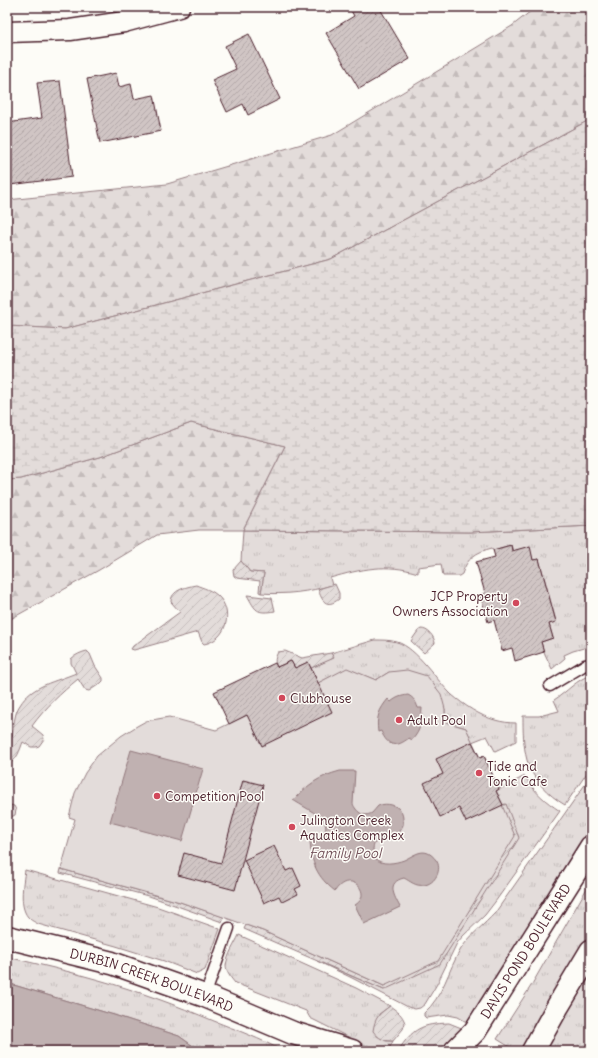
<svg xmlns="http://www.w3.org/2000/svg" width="598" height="1058" font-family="Delius,sans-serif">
<defs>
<pattern id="grass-tufts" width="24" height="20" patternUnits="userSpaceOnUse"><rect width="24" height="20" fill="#e3dcda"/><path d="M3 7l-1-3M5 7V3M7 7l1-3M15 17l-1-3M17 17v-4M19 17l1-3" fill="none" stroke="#c4bcbb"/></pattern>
<pattern id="forest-firs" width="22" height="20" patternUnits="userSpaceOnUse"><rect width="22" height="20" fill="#e3dcda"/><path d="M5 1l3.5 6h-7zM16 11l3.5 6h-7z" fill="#c4bcbb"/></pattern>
<pattern id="wetland-marsh" width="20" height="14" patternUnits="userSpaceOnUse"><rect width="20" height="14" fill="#e3dcda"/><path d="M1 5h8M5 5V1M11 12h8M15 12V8" fill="none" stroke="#c4bcbb"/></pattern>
<pattern id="garden-furrows" width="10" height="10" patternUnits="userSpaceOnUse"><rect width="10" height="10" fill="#e3dcda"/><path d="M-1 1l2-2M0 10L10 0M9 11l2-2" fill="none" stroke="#c4bcbb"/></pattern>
<pattern id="building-hatch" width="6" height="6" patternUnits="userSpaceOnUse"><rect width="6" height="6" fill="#d0c5c4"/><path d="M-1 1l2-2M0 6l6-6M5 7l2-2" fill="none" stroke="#b4a9a9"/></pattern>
</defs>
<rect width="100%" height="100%" fill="#fdfcf7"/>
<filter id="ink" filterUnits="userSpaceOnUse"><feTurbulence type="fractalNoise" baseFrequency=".025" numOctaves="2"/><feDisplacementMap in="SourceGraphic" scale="8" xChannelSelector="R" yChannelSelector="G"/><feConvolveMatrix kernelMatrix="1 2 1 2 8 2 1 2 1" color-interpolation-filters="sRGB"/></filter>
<g filter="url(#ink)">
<path fill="url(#grass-tufts)" stroke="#967e82" d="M591,526v120l-18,5 -9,4 1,3 -13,11 -8,-17 -3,-10 12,-4 -4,-14 7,-3 -17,-62 -6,1 -4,-13 -16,4 -2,-6 -18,5 -1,-2c-16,4 -25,10 -30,26l-3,2h-16l-2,-12 -23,3v6c-32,-10 -56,-4 -88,5l2,7c-23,7 -47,10 -71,8l3,-20 -14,-1 -9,-11 2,-31 227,2z
M375,640c8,0 15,0 22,2 20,6 39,38 55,53 12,10 28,21 43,25 7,2 14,3 21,3v18l-21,10 -8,-15 -15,6 -6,-14 -21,-6v-13l-56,-37 -13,8 -29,-11 -29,14 -7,-15 22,-10 -2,-5z
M591,675v92l-26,38c-17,-10 -33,-26 -38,-45 -4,-15 -4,-30 -4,-44h16l20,-5 -5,-11c13,-8 23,-21 37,-25z
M525,776c9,16 20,25 35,35l-65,91 -10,13 -22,21 -6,7 -20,41 -12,20 -5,4 -5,1 -7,-2 -56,-29 -35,-17 67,29 121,-186 -2,1 -7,-14z
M591,776v59l-66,105 -55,84 -12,-7 -10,-2 -22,3 -2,-2v-3c19,-16 24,-43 37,-64 9,-14 23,-24 34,-36z
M25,870l133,37 62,22 -15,41 -8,4 -33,-13 -48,-15 -78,-22c-3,-2 -6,-3 -8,-5 -12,-10 -7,-35 -5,-49z
M591,881v53l-50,80 -19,37h-6l-19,-12 34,-53z
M239,935l117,53 34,18 -11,8 -2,22 9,5h7l-5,10h-6l-16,-5 -56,-28 -4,-7 -71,-28c-4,-5 -9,-11 -9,-17 1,-11 9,-22 13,-31z
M7,957c31,7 61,14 92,23 39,11 77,25 115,41 23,9 47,18 69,30h-83l-21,-15 -65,-21 -107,-32z
M591,964v87h-49z"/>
<path fill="url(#forest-firs)" stroke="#967e82" d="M536,7h55v112l-260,140 -266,70 -58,-3v-126l160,-16 165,-49 180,-109z
M191,423l94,23 -42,84h-44l-42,5 -58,35 -92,51v-141l14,-1 79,-22z"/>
<path fill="url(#wetland-marsh)" stroke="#967e82" d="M591,119v407l-121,6 -227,-2 42,-84 -94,-23 -91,34 -79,22 -14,1v-154l58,3 266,-70z"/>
<path fill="url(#garden-furrows)" stroke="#967e82" d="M241,561l9,11 14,1 -3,20 -2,-1 1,-11 -23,-3 -3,-2 -1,-6z
M335,584l4,9v6c-13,10 -17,2 -21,-10z
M196,585c7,3 16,5 22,11 16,15 9,44 -14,48l-2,-2 -4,-10 -64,18 -3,-1 2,-3 47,-34 -9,-10c0,-12 15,-15 25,-17z
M247,595l25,3 3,13c-19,3 -19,0 -28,-16z
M421,629c7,0 13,7 14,14l-11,10 -13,-12 7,-10z
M87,651l3,3 5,12 8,12v3l-2,2 -12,8 -4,-1 -7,-11c-17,14 -33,29 -46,47l11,9 1,4 -5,7 -3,1h-5l-8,-5c-3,7 -6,20 -15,21l-1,-5 2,-6 -2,-1v-16l5,1c2,-9 2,-23 8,-31 12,-20 35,-23 56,-32l-5,-10v-4c4,-4 11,-7 16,-8z
M285,651l17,7 29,-5 3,5 -23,10 -34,-1c-3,-6 -2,-9 1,-15z
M7,804l7,2 2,4 -1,5 -8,4z
M506,804l13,34 -79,126 -56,26 -140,-61 2,-4 17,6 121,55 119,-181z
M61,869l119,33 44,15 -2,5 -70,-25 -92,-24z
M390,1006c8,6 12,8 15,17l-2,6 -10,12c-9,0 -14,-2 -20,-10 2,-14 6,-17 17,-25z
M449,1023l15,6 -15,16 -7,6h-44c15,-23 24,-27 51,-28z"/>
<path fill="#e3dcda" stroke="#967e82" d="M291,661l4,7 13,-6 10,21 29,-15 29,12 13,-8 18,-2 20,6 14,18 4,15v13l21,6 14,30 4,-2 15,33 -3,2 19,45 -77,125 -54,25 -121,-55 -83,-29 -119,-33 14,-50 -6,-2 6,-24 10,-20 12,-17 24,-20 16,-10 9,-5 23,-4 47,13 31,-15 30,-48z"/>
<path fill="#c0b1b1" stroke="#91777b" d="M408,695c6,3 8,7 10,13h4c-1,13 0,21 -10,32l-3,-2c-13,10 -21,9 -28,-7l-3,1c-2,-15 1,-22 10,-33l3,3c6,-5 10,-6 17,-7z
M131,750l72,19 -21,72 -72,-19z
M340,771h15l-2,33c3,7 10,14 19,9 2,-2 4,-5 6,-7 6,-3 15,-2 20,2 3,2 5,7 5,11 1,5 0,7 -3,11 -7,12 -26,4 -27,19 0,2 1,6 2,9 6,8 21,5 29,2 11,-5 21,-15 32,0 7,9 -1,24 -12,25 -8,2 -14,-4 -20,-7 -18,4 -10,18 -4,29l-36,17 -9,-19c19,-11 -5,-37 -20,-14 -18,-14 -24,-28 -25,-51 6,0 10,-1 14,-6 3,-4 2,-10 -1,-15 -4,-4 -24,-15 -30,-19 16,-16 25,-23 47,-29z
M7,983l107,32 65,21 21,15h-193z"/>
<path fill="url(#building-hatch)" stroke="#4a1f2b" d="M349,7h30l31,52 -51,30 -33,-56 28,-17z
M249,34l31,65 -32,16 -5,-11 -16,8 -15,-32 24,-11 -11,-23z
M116,73l3,14 12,-3 3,15 20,-4 7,36 -61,12 -13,-64z
M60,81l12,96 -62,8 -3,-22v-40l35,-5 -5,-35z
M511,545l1,6 18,-5 3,14 6,-1 17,63 -7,2 4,14 -12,4 3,10 -29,9 -3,-13 -10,3 -8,-31 -6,2 -8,-27 5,-2 -9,-31 19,-5 -2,-7z
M291,661l4,7 13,-6 24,50 -70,34 -15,-31 -18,9 -15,-32 61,-29 2,4z
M472,742l8,16 4,-2 15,33 -3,2 7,14 -37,17 -7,-14 -19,9 -16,-34 19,-9 -7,-15z
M243,780l20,5 -28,105 -57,-15 6,-22 37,10z
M274,846l12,25 7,-3 8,18 -6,3 3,5 -16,8 -3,-6 -15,7 -20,-43z"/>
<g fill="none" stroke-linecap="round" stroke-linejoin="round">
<defs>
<path id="service" d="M550,686l35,-21 6,-1
M205,996l24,-68"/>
<path id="minor" d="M7,32l63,-2 54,-8 55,-15"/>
<g id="tertiary">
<path id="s1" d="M7,937l105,26 93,33 88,37 59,18"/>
<path id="s2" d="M455,1051l20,-20 116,-184"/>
<path d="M533,1051l25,-45 33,-55"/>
</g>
</defs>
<use href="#service" stroke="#4a1f2b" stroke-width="13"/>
<use href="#minor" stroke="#4a1f2b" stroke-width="23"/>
<use href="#tertiary" stroke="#4a1f2b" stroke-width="25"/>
<use href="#service" stroke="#fdfcf7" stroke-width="10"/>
<use href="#minor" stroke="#fdfcf7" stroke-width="20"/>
<use href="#tertiary" stroke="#fdfcf7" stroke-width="22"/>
</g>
</g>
<g fill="#d1495b" stroke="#fdfcf7" stroke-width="1.5">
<circle cx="516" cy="603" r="4"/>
<circle cx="282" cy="698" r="4"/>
<circle cx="399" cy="720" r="4"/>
<circle cx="479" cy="773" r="4"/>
<circle cx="157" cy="796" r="4"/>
<circle cx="292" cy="827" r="4"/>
</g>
<g text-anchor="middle" stroke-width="3" stroke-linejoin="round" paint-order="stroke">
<g font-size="13" fill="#4a1f2b" stroke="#fdfcf7" text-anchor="start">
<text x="508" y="601" text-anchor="end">JCP Property<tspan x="508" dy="15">Owners Association</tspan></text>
<text x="290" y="703">Clubhouse</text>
<text x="407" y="725">Adult Pool</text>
<text x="487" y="771">Tide and<tspan x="487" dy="15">Tonic Cafe</tspan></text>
<text x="165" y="801">Competition Pool</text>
<text x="300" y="825">Julington Creek<tspan x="300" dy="15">Aquatics Complex</tspan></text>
</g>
<g font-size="13" fill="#4a1f2b" stroke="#fdfcf7">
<text dy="5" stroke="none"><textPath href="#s2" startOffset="123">DAVIS POND BOULEVARD</textPath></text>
<text dy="5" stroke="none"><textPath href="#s1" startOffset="151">DURBIN CREEK BOULEVARD</textPath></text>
</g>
<g font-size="14" font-style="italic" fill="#73525a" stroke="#fdfcf7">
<text x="345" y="858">Family Pool</text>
</g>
</g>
<rect width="598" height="1058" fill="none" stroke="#fdfcf7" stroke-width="24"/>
<rect x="12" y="12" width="574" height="1034" fill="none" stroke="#4a1f2b" stroke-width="1.5" filter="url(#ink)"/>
</svg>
